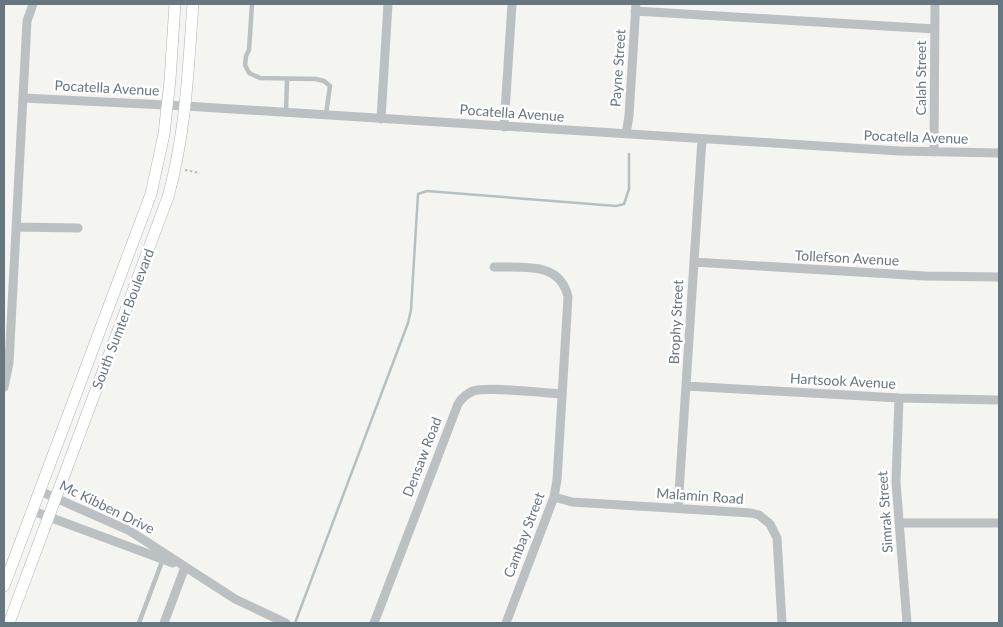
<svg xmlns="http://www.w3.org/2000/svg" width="1003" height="627" font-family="Lato,sans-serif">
<rect width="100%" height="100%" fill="#f4f4f1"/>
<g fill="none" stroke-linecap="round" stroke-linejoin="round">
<path stroke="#b4c0c2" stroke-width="2.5" d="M295,623l113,-300 3,-13 7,-116 9,-3 189,15 8,-2 5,-15v-35"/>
<defs>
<path id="secondary" d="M4,586l147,-392 13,-60 6,-54 5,-76
M9,623l159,-426c18,-65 20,-126 25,-193"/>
</defs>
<use href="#secondary" stroke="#aeb4b7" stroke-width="12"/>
<path stroke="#b7babc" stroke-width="2" stroke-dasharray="2.5 2.5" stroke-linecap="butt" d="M185,170l15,3"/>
<path stroke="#bbc0c2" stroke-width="4.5" d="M252,4l-3,46 -3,6 -1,9 4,8 11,5 56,1 8,2 6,5 -4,28
M286,112l1,-33
M139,623l24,-64"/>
<path stroke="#bbc0c2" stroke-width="9" d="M635,11l300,18
M23,98l163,8 713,45 100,2
M381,119l7,-115
M504,127l8,-123
M626,134l3,-18 7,-112
M934,152l1,-148
M16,227l62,1
M694,262l231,14 74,1
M494,267c29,1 66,-6 74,30l-11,183 -3,17 -48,126
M686,386l213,12 100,2
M4,387l5,-24 18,-342 6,-17
M899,398l-3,84 11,141
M40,491l90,40 105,68 51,24
M554,497l18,5 179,11 8,2 11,9 7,14 5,85
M678,508l24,-369
M33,511l140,52
M899,523h100
M164,623l21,-56
M374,623l84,-219c4,-6 8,-10 15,-13 16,-5 69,2 89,3"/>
<use href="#secondary" stroke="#fff" stroke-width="11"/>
</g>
<g text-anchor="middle" stroke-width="5" stroke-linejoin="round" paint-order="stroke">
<g font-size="14" fill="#66777f" stroke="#fff">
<text transform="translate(618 68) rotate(-86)" y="5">Payne Street</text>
<text transform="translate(921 78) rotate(-90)" y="5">Calah Street</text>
<text transform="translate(107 88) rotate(3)" y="5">Pocatella Avenue</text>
<text transform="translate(512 113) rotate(4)" y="5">Pocatella Avenue</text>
<text transform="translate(916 137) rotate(2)" y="5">Pocatella Avenue</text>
<text transform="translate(847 258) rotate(3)" y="5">Tollefson Avenue</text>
<text transform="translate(123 319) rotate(-69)" y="5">South Sumter Boulevard</text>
<text transform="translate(676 322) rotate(-87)" y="5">Brophy Street</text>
<text transform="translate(843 381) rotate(3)" y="5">Hartsook Avenue</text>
<text transform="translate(422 457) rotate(-69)" y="5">Densaw Road</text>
<text transform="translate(700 496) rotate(4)" y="5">Malamin Road</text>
<text transform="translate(107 507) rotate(26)" y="5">Mc Kibben Drive</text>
<text transform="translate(885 512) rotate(-94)" y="5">Simrak Street</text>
<text transform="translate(524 535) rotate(-69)" y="5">Cambay Street</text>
</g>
</g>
<rect width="1003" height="627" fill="none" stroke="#66777f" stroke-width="10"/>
</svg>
